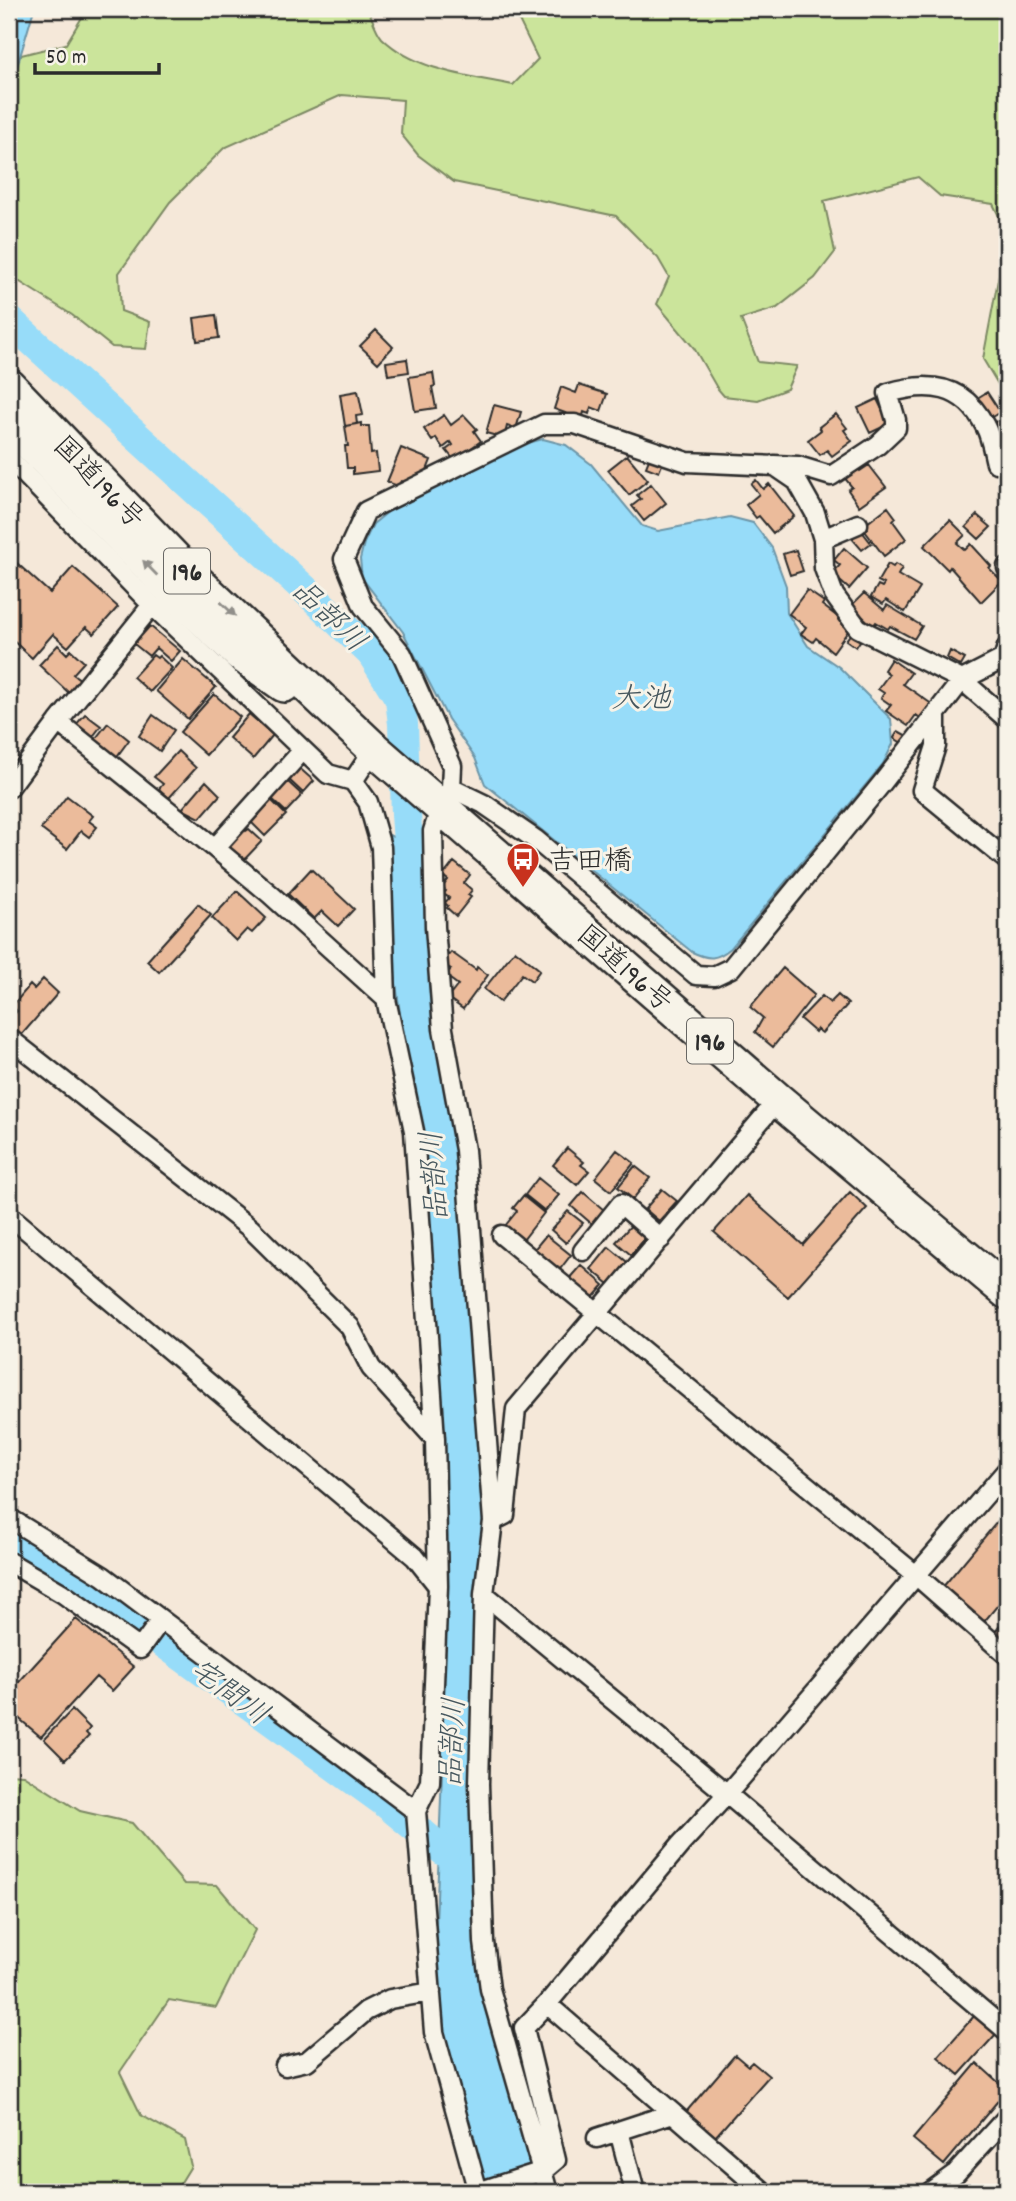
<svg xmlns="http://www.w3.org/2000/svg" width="1016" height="2201" font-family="Dekko,'Klee One',sans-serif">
<rect width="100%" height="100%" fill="#f5e8d9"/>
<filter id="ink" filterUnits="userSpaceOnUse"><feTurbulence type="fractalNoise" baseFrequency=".0143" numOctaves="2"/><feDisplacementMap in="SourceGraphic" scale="14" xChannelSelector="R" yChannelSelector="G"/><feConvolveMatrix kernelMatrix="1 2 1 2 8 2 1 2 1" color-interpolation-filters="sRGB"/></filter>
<g filter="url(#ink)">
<path fill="#cbe49b" stroke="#7b8863" stroke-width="2" d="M87,9h281c4,9 8,22 14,29 34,33 87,38 131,47l25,-26 -22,-45 -10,-5h501v381l-6,-1 -18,-30 24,-127 -14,-28 -53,-8 -22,-19 -94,24 11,51 -20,26 -38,30 -36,11 17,43 39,4 -10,23 -29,11 -34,-4 -7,-8 -23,-40 -37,-44 12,-27 -11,-19 -42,-42 -162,-34 -36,-27 -17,-21 2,-34 -61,-5 -118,53 -54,54 -51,71 2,38 29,11 -4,27 -34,-2 -40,-32 -63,-40v-217l57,-14z
M9,1774l14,1 57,36 52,12 52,61 33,1 38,45 -39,78 -47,-8 -49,72 21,43 44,25 6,26 -16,26h-166z"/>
<path fill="#97dcf9" stroke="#6c95a7" stroke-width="2" d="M9,9h25l-25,85z
M543,439l23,6 25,19 51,62 16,5 72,-14 23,6 19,25 14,38 1,27 21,33 31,21 52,52 2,25 -10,20 -152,184c-15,12 -22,12 -39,4l-207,-168 -10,-26 -27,-39 -45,-87 -41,-54 -2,-19 4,-16 9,-19 16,-13 135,-67z
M389,835l37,18 34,307 22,279 1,103 -6,239 25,278 35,133h-50l-7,-18 -13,-55 -26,-89 -5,-106 6,-152 -2,-99 -32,-598 -14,-107z"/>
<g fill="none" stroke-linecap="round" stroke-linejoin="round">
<path stroke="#97dcf9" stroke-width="30" d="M9,320l303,276 60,58 28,45 3,25 3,90 5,71
M9,1541l106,67 268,193 62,51"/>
</g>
<path fill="#ebbb9b" stroke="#2b2b2b" stroke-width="2" d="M216,315l3,23 -22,3 -3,-23z
M376,330l17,17 -15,16 -18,-17z
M407,359l2,13 -21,3 -2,-13z
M433,373l2,13 -3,1 4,21 -21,3 -6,-34z
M579,385l28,9 -6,17 -10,-4 -2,7 -5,-2 -2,7 -28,-10 7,-22 15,6z
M358,391l5,24 -7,1 1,8 -12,2 -5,-32z
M987,392l13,20 -13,8 -13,-20z
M877,399l12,25 -19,9 -12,-25z
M494,405l27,7 -5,17 -9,-3 -3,12 -18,-5z
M836,414l11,14 -3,2 8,11 -20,15 -5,-6 -7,5 -12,-15 13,-10 -2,-3z
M444,415l7,10 13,-10 13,14 -3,2 7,10 -27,19 -8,-10 7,-5 -2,-3 -8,6 -7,-10 -4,3 -8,-12z
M1001,421l2,11 -11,2 -1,-12z
M361,423v3h8l2,28 5,-1 2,18 -25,3v-6h-6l-2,-22h3l-3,-20z
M401,448l30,12 -8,20 -9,-3 -3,8 -10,-4 -3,5 -11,-4z
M627,455l21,25 -19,15 -21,-25z
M650,457l13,5 -4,10 -13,-5z
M869,465l17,22 -27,19 -11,-16 4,-3 -9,-11 13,-9 4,4z
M756,480l7,9 6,-5 25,32 -21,17 -14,-17 -3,2 -10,-13 13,-11 -8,-10z
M651,484l15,19 -22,18 -12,-15 9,-7 -4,-4z
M888,507l8,11 -3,3 13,18 -22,17 -22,-29z
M977,515l14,12 -12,12 -13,-12z
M950,520l15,15 -8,8 8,7 6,-6 20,22 -2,2 13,13 -21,21 -31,-35 -2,3 -24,-24z
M861,530l10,13 -9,7 -13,-15z
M844,548l23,20 -18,21 -17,-15 8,-9 -6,-5z
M796,550l7,21 -13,4 -7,-21z
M9,556l41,37 23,-26 45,40 -24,27 -8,-7 -18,20 -15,-13 -21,24 -23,-21z
M888,564l5,3 2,-3 7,4 -4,7 22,13 -15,24 -19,-12 -3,4 -12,-7 7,-12 4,2 2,-3 -6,-3z
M807,590l17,12 -2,3 29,22 -18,25 -17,-14 -3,4 -12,-8 5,-7 -17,-13z
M864,593l20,17 3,-5 35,21 -8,13 -24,-13 -2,3 -12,-7 -3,4 -22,-20z
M150,626l30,25 -9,10 -15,-13 -7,8 -15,-12z
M855,628l9,7 -8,12 -10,-7z
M58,645l9,9 4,-4 13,12 -11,12 8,6 -12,13 -30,-28z
M950,651l15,8 -4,7 -14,-8z
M153,655l4,3 2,-2 13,12 -22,24 -17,-15z
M183,659l33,28 -28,32 -32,-28z
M891,659l20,14 -8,11 30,21 -10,15 -7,-5 -8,11 -22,-15 5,-6 -10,-7 3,-5 -6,-4 11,-15 -5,-4z
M214,694l26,23 -34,38 -26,-23z
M85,714l16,12 -10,13 -16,-13z
M249,714l24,21 -20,24 -24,-21z
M153,715l21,15 -14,21 -21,-15z
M108,723l21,17 -14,19 -22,-17z
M898,731l11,6 -4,8 -11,-7z
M178,751l18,17 -27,30 -10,-9 4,-5 -9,-7z
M296,765l18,16 -11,12 -17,-16z
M286,780l16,15 -16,17 -16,-15z
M206,781l14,14 -20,23 -18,-9z
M67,796l26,20 -4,5 8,6 -8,10 -8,-6 -14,18 -26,-20z
M268,797l18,18 -21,21 -14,-14 10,-11 -4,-4z
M241,827l5,4 3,-2 13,12 -21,22 -18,-17z
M454,862l16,13 -6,8 8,7 -4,5 3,2 -15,19 -9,-8 1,-2 -3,-3 4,-5 -5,-4 2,-3 -4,-3 6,-8 -5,-4z
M311,869l43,40 -16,17 -16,-15 -8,8 -26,-25z
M237,891l29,27 -14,15 -5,-4 -11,12 -24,-23z
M198,904l13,11 -52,57 -12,-11z
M515,950l25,20 -8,11 -10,-7 -22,28 -16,-13z
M451,952l25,18 1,-3 11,8 -25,34 -15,-11 10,-13 -12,-9 5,-7 -9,-6z
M783,968l31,27 -41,52 -18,-15 8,-14 -13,-11z
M43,979l15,14 -40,46 -9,-8v-11l8,-9 -5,-5 18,-21 4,4z
M838,995l10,9 -26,29 -5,-4 -2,3 -15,-13 22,-23 8,7z
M567,1148l17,14 -3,3 8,6 -12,14 -24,-20z
M617,1150l17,13 -23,28 -16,-13z
M635,1166l15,12 -17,21 -15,-12z
M538,1178l21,17 -14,16 -20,-16z
M662,1189l15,12 -18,20 -14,-12z
M583,1192l21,18 -12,14 -21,-18z
M850,1192l17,16 -79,89 -74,-65 33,-37 56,50z
M523,1196l21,17 -21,27 -18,-14 12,-15 -4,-3z
M568,1211l15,12 -17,20 -15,-13z
M633,1223l15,12 -17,20 -15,-13z
M546,1235l25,20 -14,18 -25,-21z
M609,1247l18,15 -18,22 -18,-15z
M581,1265l23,20 -14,16 -23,-20z
M1007,1510v84l-24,29 -41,-35z
M1007,1617v27l-13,-11z
M76,1619l58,48 -22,24 -16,-14 -55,60 -32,-27v-17z
M72,1710l18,18 -4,5 3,3 -24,24 -21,-21z
M975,2015l21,19 -37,41 -21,-18z
M735,2055l13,11 4,-4 17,14 -54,61 -29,-25z
M977,2063l30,27 -63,75 -31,-26z"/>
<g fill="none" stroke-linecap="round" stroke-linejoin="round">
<defs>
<path id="street" d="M9,458l143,147 176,169 25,7
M774,465l24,1 33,10 47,-31 18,-17v-8l-8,-27c40,-12 76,-9 97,33 6,11 8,25 11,37
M823,539l35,-15
M1007,567v1
M936,714v32l-14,44 85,70
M58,722l157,126 55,46 116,105
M374,749l-21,32 15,21 13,45 5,152 28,132 21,308 3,147 -8,196 -14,29 18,221 44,160
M9,788l49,-66 94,-117
M451,788l33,16 52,36 160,135 18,1 17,-8 152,-186 79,-102 41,-21 4,-12
M215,848l88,-98
M9,1038l241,190 100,99 21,41 64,71
M9,1215l406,342 23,29
M502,1235l415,341 90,79
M583,1251l38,-47 40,35
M9,1518l94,58 313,235
M493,1521l12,-6 11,-106 262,-309
M9,1562l53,31 78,56 21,-29
M484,1594l243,200 280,237
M547,2004l217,188
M285,2066l22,-5 59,-50 24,-12 41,-7
M619,2131l16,61
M597,2138l76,-25
M478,2192l65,-21 13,-11 -32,-132 23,-24 134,-160 46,-50 280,-324
M548,2192l-58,-203 -6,-47 -5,-158 5,-190 9,-73 -28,-371 -22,-121 -8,-102 -2,-96 8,-25 10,-18 1,-22 -50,-112 -39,-48 -19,-47 22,-48 178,-87h31l112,38 88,4 22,15 18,32 8,26 1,29 10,27 24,33 104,52 45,39
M930,2192l26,-19 51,-56"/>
<path id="highway" d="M9,386l186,194 179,169 404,351 229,192
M9,422l166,171 65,61 44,31"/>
</defs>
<use href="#street" stroke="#2b2b2b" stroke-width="23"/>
<use href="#highway" stroke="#2b2b2b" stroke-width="38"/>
<use href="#street" stroke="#f7f3e8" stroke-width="18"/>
<use href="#highway" stroke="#f7f3e8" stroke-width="33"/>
</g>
<defs><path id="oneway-solid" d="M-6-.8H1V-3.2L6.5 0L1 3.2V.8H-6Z" transform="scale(1.75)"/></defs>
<g fill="#918f8a">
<use href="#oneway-solid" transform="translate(150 568) rotate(-134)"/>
<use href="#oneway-solid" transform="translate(228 609) rotate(43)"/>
</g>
</g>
<defs>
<symbol id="bus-pin" viewBox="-11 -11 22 30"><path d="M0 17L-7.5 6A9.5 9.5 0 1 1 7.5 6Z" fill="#c8321e" stroke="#f7f3e8"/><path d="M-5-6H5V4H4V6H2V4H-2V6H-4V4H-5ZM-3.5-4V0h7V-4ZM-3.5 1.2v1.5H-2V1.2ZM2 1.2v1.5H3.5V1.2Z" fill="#fff"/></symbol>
</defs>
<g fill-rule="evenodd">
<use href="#bus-pin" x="504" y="840" width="38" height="52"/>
</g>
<g text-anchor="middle" stroke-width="6" stroke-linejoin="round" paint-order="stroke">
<g fill="#f7f3e8" stroke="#686764" stroke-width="2">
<rect x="164" y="548.5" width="46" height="45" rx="5"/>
<rect x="687" y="1018.5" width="46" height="45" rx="5"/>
</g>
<g font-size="26" font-weight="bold" fill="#2b2b2b">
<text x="187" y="580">196</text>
<text x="710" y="1050">196</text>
</g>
<g font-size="28" fill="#2b2b2b" stroke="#f7f3e8">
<text transform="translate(100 481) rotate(46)" y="10">国道196号</text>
<text transform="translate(626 967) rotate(41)" y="10">国道196号</text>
</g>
<g font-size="28" fill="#2b2b2b" stroke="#f7f3e8" text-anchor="start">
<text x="548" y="869">吉田橋</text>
</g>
<g font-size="30" font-style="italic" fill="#46575e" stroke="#f7f3e8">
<text transform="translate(330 615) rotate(44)" y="10">品部川</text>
<text x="641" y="707">大池</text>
<text transform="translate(433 1176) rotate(-94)" y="10">品部川</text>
<text transform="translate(230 1691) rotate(36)" y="10">宅間川</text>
<text transform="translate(451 1742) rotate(-87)" y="10">品部川</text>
</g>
</g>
<rect width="1016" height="2201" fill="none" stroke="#f7f3e8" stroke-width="35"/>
<rect x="18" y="18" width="981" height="2166" fill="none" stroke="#2b2b2b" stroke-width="2.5" filter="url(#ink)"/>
<path d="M35 63v10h124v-10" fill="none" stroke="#2b2b2b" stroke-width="3.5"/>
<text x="46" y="63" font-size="21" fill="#2b2b2b" stroke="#f7f3e8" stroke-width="5" paint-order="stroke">50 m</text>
</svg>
